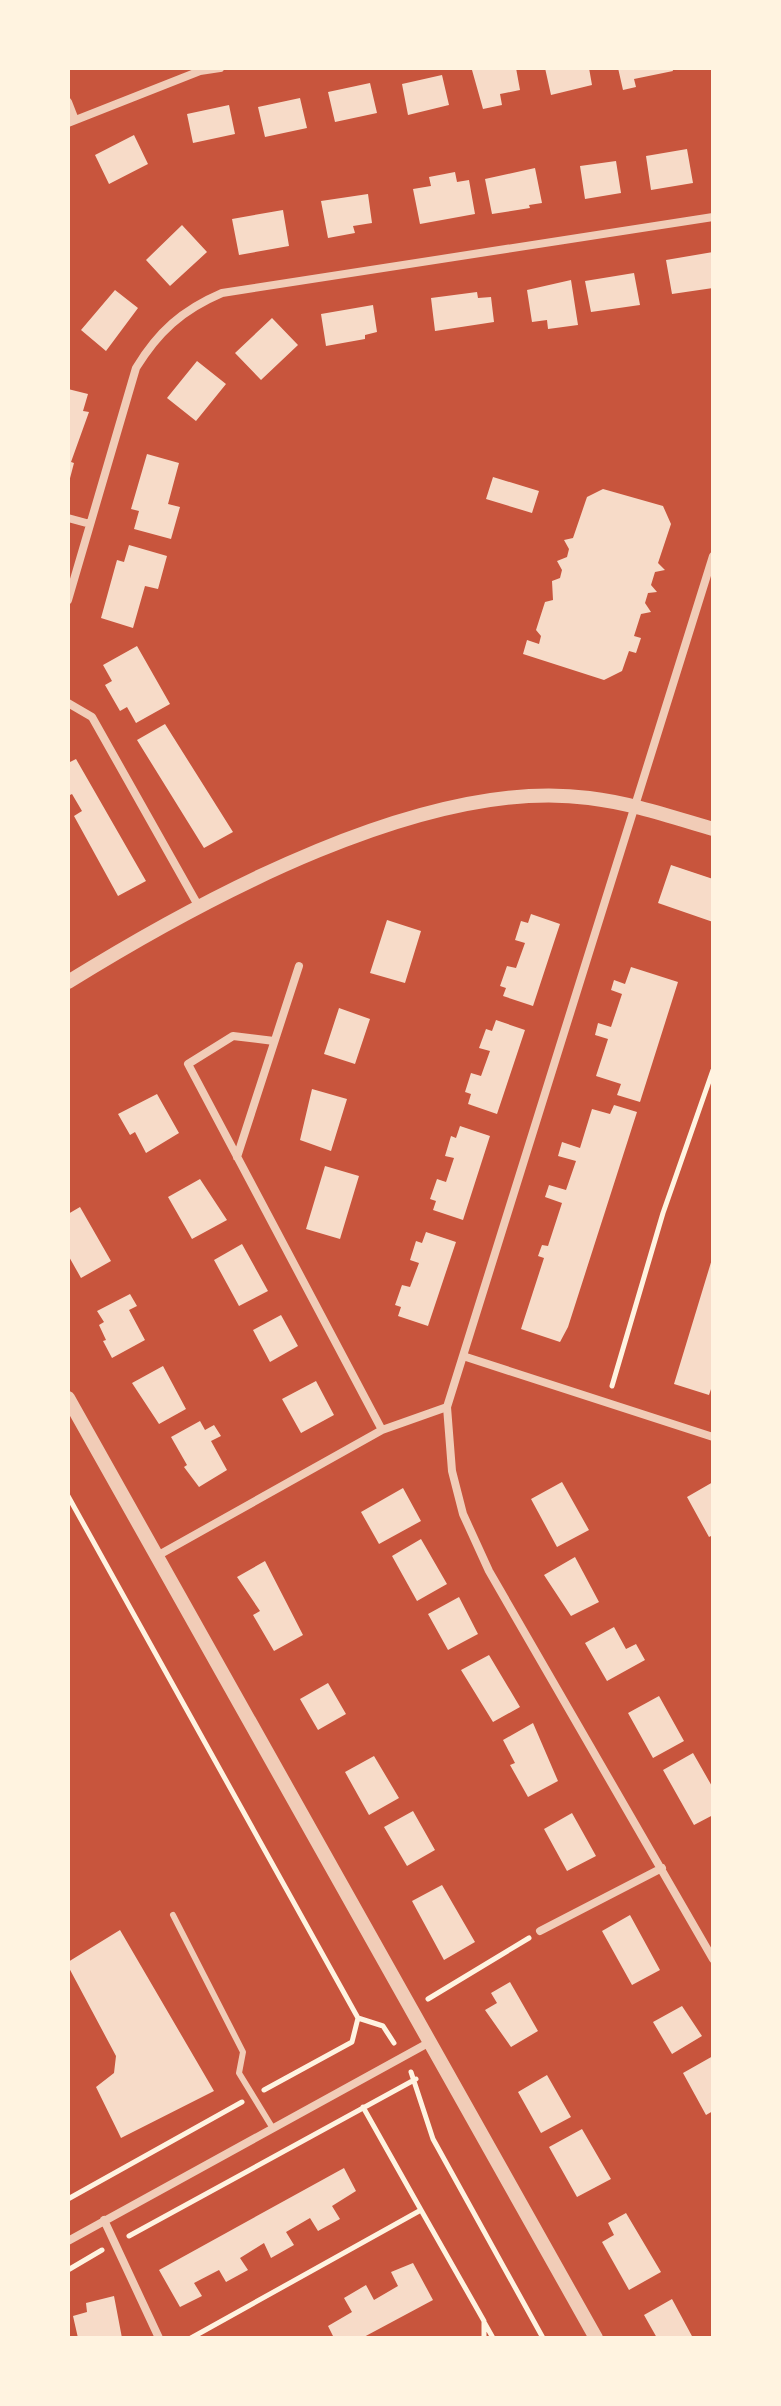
<svg xmlns="http://www.w3.org/2000/svg" width="781" height="2406" font-family="Overpass,sans-serif">
<rect width="100%" height="100%" fill="#c8553d"/>
<path fill="#f7dbc8" d="M516,68l4,22 -20,4 2,11 -19,4 -11,-39z
M545,68h44l3,17 -41,10z
M618,68h54l1,3 -39,8 2,8 -13,3z
M442,75l7,30 -41,10 -6,-31z
M370,83l7,30 -42,9 -7,-30z
M300,98l7,30 -42,9 -7,-30z
M229,105l6,29 -42,9 -6,-29z
M134,135l14,29 -39,20 -14,-29z
M687,149l6,34 -42,7 -5,-34z
M616,161l5,32 -36,6 -5,-33z
M535,168l7,35 -13,2 1,3 -38,6 -7,-35z
M455,172l2,10 12,-2 6,34 -55,10 -7,-35 18,-3 -2,-9z
M368,194l4,29 -19,3 2,7 -27,5 -7,-37z
M283,210l6,36 -50,9 -7,-36z
M182,225l25,27 -37,34 -24,-26z
M713,252v36l-41,6 -6,-34z
M634,273l6,32 -49,7 -6,-31z
M571,280l7,45 -30,4 -1,-9 -15,2 -5,-32z
M115,290l23,18 -32,43 -25,-21z
M477,292l1,6 13,-1 3,25 -59,9 -4,-33z
M373,305l4,27 -12,3v4l-39,7 -5,-32z
M272,318l26,27 -37,35 -26,-27z
M197,361l29,23 -30,37 -29,-23z
M68,389l20,5 -5,17 6,1 -18,50 3,1 -5,19z
M147,454l32,9 -11,41 12,3 -9,32 -37,-10 5,-18 -8,-2z
M493,477l46,14 -7,22 -46,-14z
M603,489l60,17 8,18 -13,39 7,7 -10,2 -4,13 6,7 -9,1 -3,10 6,9 -10,2 -7,22 7,2 -5,15 -7,-2 -7,20 -18,9 -81,-26 4,-14 12,4 2,-8 -5,-6 9,-28 8,-2 -1,-19 8,-3 2,-8 -5,-9 10,-4 2,-8 -5,-9 9,-2 14,-41z
M129,545l38,11 -9,33 -13,-3 -12,42 -32,-10 16,-58 7,2z
M137,646l33,58 -34,19 -9,-16 -7,4 -15,-26 7,-4 -9,-16z
M165,724l68,108 -29,16 -67,-108z
M76,759l70,122 -28,15 -44,-80 8,-5 -10,-17 -4,2v-33z
M671,865l42,14v43l-55,-19z
M531,914l29,10 -27,82 -30,-10 3,-8 -6,-2 7,-20 9,2 9,-25 -10,-3 6,-19 7,2z
M387,920l34,11 -16,52 -35,-10z
M631,967l47,15 -38,120 -23,-7 4,-11 -25,-8 12,-37 -13,-4 3,-12 13,4 11,-33 -11,-4 3,-10 11,4z
M339,1008l31,11 -15,45 -31,-10z
M496,1020l29,10 -28,84 -29,-10 3,-10 -6,-2 6,-19 10,3 9,-25 -11,-3 7,-19 6,2z
M312,1089l35,10 -16,52 -31,-11z
M157,1094l22,39 -33,20 -11,-21 -5,3 -12,-21z
M614,1105l23,7 -69,215 -8,15 -39,-13 23,-71 -6,-2 4,-11 6,1 14,-43 -17,-6 4,-12 17,5 10,-29 -18,-5 4,-14 18,6 12,-39 18,5z
M460,1126l30,10 -27,84 -30,-10 3,-9 -6,-2 7,-20 9,3 8,-24 -9,-2 6,-20 5,2z
M325,1166l34,10 -19,63 -34,-10z
M200,1179l27,41 -35,19 -24,-42z
M80,1207l31,54 -30,17 -13,-23v-41z
M426,1232l30,10 -28,84 -30,-10 3,-9 -6,-2 7,-20 8,2 9,-24 -9,-3 6,-19 6,2z
M242,1244l26,47 -29,15 -25,-46z
M712,1259l1,124 -4,12 -35,-11z
M130,1294l7,12 -8,4 16,30 -33,18 -9,-17 3,-1 -7,-15 5,-3 -7,-11z
M281,1315l17,31 -28,16 -17,-32z
M163,1366l23,43 -27,15 -27,-41z
M316,1381l18,34 -33,18 -19,-34z
M200,1421l5,9 9,-5 7,11 -10,5 16,29 -28,17 -15,-20 3,-2 -16,-28z
M562,1482l27,48 -32,17 -26,-48z
M713,1482v53l-4,2 -22,-40z
M403,1488l18,33 -42,23 -18,-32z
M421,1539l26,45 -30,17 -25,-45z
M575,1557l24,45 -28,14 -27,-41z
M265,1561l38,74 -29,16 -21,-36 7,-4 -23,-34z
M459,1597l19,37 -30,16 -20,-36z
M614,1627l12,22 10,-5 9,16 -38,21 -22,-38z
M489,1655l31,52 -27,15 -32,-52z
M328,1683l18,31 -28,16 -18,-31z
M659,1696l25,45 -31,17 -25,-45z
M533,1723l25,58 -30,16 -18,-32 5,-2 -12,-23z
M693,1753l20,35v27l-19,10 -31,-55z
M374,1756l25,42 -30,17 -24,-43z
M413,1811l22,39 -28,16 -23,-39z
M572,1813l24,43 -29,15 -23,-42z
M442,1885l33,57 -31,18 -32,-59z
M630,1915l30,55 -28,15 -30,-54z
M120,1930l94,161 -93,47 -25,-51 18,-14 2,-17 -48,-90v-4z
M510,1982l28,49 -27,16 -26,-37 12,-7 -6,-10z
M682,2006l20,30 -30,18 -19,-32z
M713,2056v55l-7,4 -23,-42z
M547,2075l24,42 -30,16 -23,-41z
M582,2129l29,50 -34,18 -28,-50z
M344,2168l12,23 -24,15 8,13 -22,12 -8,-13 -24,14 8,13 -23,13 -7,-15 -24,15 8,12 -22,12 -7,-12 -25,13 8,13 -22,11 -21,-37z
M626,2213l35,59 -32,18 -27,-48 12,-7 -6,-12z
M413,2263l20,37 -71,38h-28l-6,-12 24,-14 -8,-14 22,-13 8,15 24,-14 -7,-14z
M114,2296l8,42h-44l-5,-22 14,-4 -1,-9z
M672,2299l21,39h-36l-13,-23z"/>
<g fill="none" stroke-linecap="round" stroke-linejoin="round">
<path stroke="#fff3e0" stroke-width="5" d="M612,1386l51,-173 50,-143
M68,1496l290,522 25,8 11,17
M428,1999l101,-61
M411,2072l22,67 110,199
M264,2090l88,-48 6,-24
M363,2107l58,103
M68,2199l174,-97
M129,2236l287,-157
M68,2270l34,-20
M484,2322l9,16
M191,2338l230,-128 63,111v17"/>
<path stroke="#f1ccb7" stroke-width="6" d="M173,1915l70,137 -4,21 33,54"/>
<path stroke="#f1ccb7" stroke-width="8" d="M68,102l7,18
M68,123l132,-52 20,-3
M68,518l22,6
M713,556l-266,851 5,64 11,43 26,57 224,388
M68,600l68,-232c22,-36 46,-58 86,-75l491,-76
M68,703l24,14 107,190
M274,1041l-41,-5 -45,28 194,366
M237,1157l62,-191
M463,1356l250,81
M157,1556l225,-126 65,-23
M540,1931l122,-63
M104,2220l55,118
M68,2241l362,-199"/>
<path stroke="#f1ccb7" stroke-width="14" d="M68,982c134,-83 359,-206 521,-184 42,5 83,19 124,31
M68,1398l528,940"/>
</g>
<rect width="781" height="2406" fill="none" stroke="#fff3e0" stroke-width="140"/>
</svg>
